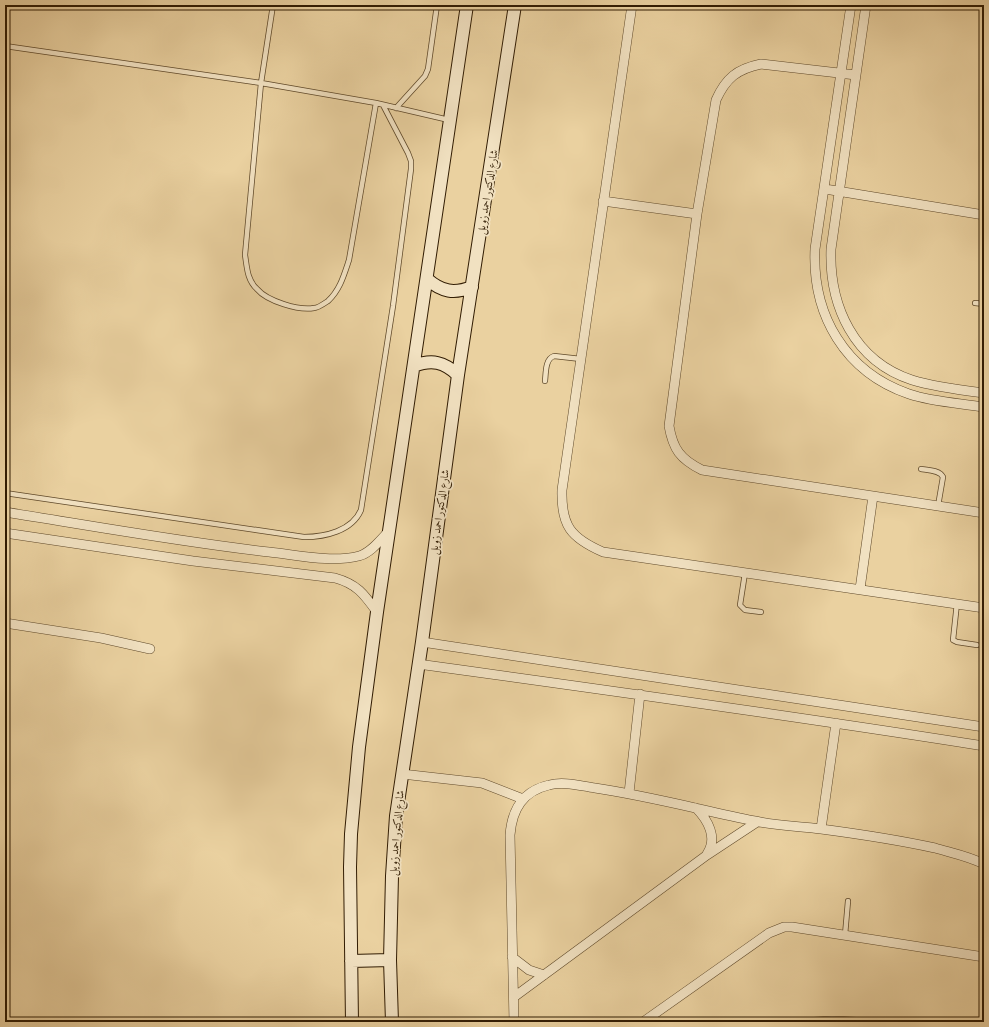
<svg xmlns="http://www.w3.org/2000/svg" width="989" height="1027" font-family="Alegreya,Amiri,serif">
<rect width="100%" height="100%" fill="#ead1a0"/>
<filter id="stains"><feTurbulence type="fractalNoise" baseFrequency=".005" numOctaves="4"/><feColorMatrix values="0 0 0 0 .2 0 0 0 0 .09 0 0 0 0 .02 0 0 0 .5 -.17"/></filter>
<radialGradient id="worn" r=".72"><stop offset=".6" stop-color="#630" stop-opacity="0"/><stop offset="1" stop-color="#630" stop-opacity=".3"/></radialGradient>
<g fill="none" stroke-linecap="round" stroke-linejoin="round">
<defs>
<path id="lane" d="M273,5l-12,78 -16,172c2,12 2,25 12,34 10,12 42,22 57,19 4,0 11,-5 14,-7 12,-11 16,-26 21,-41l27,-157
M5,46l256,37 115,20 73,17
M396,108l29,-32 3,-7 9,-64
M975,303l9,1
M545,381c1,-8 0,-22 9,-25l27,3
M921,469c7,1 19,1 22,8l-5,29
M5,493l299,44c21,0 48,-6 57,-27l32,-204 18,-137v-8l-3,-8 -25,-48
M745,573l-5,32 5,5 16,2
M957,603l-4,37 4,2 20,3
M845,935l3,-34"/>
<path id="street" d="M632,5l-70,485c-1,36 9,48 41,62l381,56
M851,5l-36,244c-3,66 30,123 94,145 24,8 50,9 75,13
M866,5l-35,244c-2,57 23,112 81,131 23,7 48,10 72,13
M856,75l-95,-11c-24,5 -35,14 -45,36l-19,114 -28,212c4,23 11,33 33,44l282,43
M825,189l159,26
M603,201l94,13
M5,512c88,14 176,30 264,40 29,3 62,11 90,4 12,-3 22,-17 30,-25
M5,533l188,28 142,17c22,6 29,16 42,34
M860,589l13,-93
M5,623l96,15 49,11
M422,642l562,85
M418,664c189,26 378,52 566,82
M402,774l80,9 41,16
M629,793l11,-99
M696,808c12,12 22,30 11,46
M821,829l15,-106
M512,957l17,13 15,5
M514,997l193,-142 50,-33
M514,1022l-4,-187c2,-26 13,-44 39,-50 15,-4 31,1 46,3 54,8 106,22 160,33 22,5 44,5 66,8 38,5 77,11 114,19 17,5 33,8 49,16
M643,1022l126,-89 15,-6h8l192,30
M814,1022l18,-1 24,1"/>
<path id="secondary" d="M427,279c15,13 27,15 45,8
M414,366c18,-7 30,-4 44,9
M351,961l39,-1
M352,1022l-2,-155 1,-33 8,-87 18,-135 90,-607
M392,1022l-2,-62 2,-84 4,-60 26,-174 36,-267 57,-370"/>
</defs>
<use href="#lane" stroke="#5f492a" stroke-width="6"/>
<use href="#street" stroke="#5f492a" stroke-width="10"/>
<use href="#secondary" stroke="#311c03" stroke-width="14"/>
<use href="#lane" stroke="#f1e1c1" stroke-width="4.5"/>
<use href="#street" stroke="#f1e1c1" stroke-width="9"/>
<use href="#secondary" stroke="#f1e1c1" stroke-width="12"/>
</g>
<g text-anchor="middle" stroke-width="3.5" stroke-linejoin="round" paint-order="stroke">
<g font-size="11" fill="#311c03" stroke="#f1e1c1">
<text transform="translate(487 192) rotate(-81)" y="4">شارع الدكتور احمد زويل</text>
<text transform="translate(439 512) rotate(-82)" y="4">شارع الدكتور احمد زويل</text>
<text transform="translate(396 833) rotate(-85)" y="4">شارع الدكتور احمد زويل</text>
</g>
</g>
<rect width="989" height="1027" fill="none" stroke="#ead1a0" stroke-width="20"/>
<rect x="6" y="6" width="977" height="1015" fill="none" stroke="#311c03" stroke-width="2"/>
<rect x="10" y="10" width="969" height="1007" fill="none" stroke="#311c03"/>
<rect width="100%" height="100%" filter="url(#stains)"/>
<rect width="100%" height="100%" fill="url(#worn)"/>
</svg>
